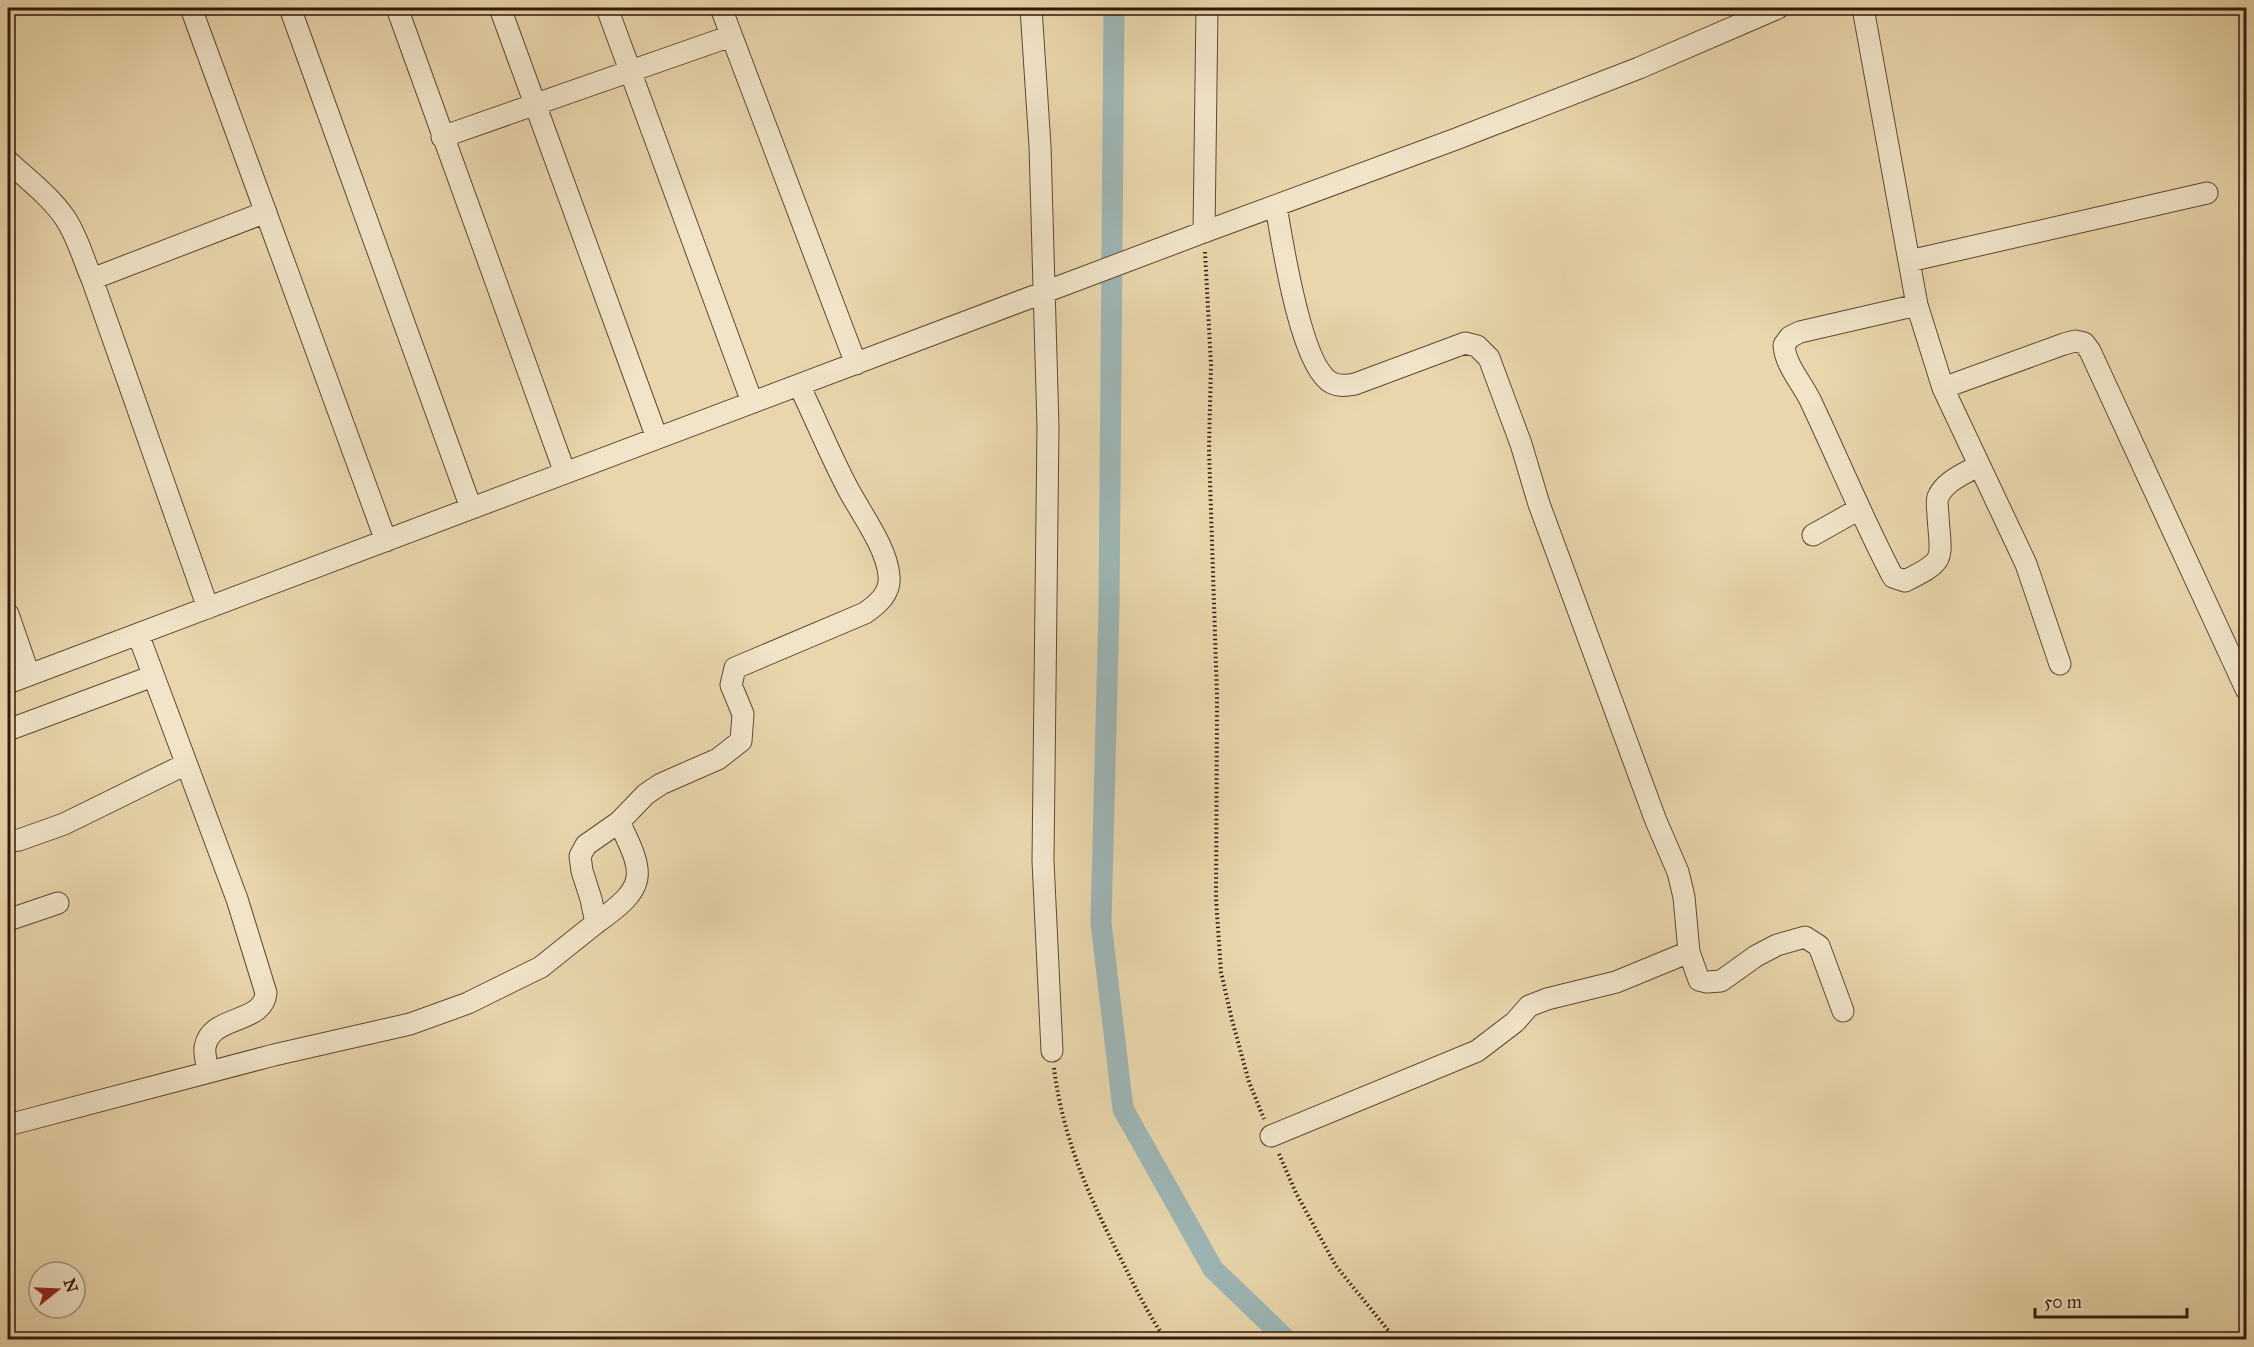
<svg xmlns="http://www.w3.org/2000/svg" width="2254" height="1347" font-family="'IM FELL Great Primer',serif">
<rect width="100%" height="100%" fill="#e9d6ac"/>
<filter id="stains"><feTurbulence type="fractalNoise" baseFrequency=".00333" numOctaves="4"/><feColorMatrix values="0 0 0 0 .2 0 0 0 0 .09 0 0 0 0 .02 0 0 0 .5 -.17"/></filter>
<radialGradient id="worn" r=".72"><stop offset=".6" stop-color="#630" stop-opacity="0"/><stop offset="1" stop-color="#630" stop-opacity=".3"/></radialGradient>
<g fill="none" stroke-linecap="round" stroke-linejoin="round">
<path stroke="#9db6b6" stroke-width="21" d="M1114,8l-5,599 -8,316 22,186 90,160 74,71"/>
<defs>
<path id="minor" d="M191,8l195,533
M290,8l181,500
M397,8l168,465
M500,8l157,430
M607,8l145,394
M721,8l135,356
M1031,8l9,138 8,281 -5,434 9,190
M1863,8l54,297 26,83 83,176 34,100
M442,137l289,-101
M8,161c19,18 42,35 57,57 13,19 18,41 27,61
M1204,232l3,-224
M1909,261l298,-68
M1917,305l-117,27 -10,5 -6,8c1,21 20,40 28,59 27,57 51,116 81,173l12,4c42,-21 36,-20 33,-65 0,-6 -2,-14 0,-19 7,-16 26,-23 40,-31
M1943,388l121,-44 11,-3 9,2 6,8 156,338
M1813,535l46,-26
M208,608l-116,-329 174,-67
M8,614l21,61
M138,634l99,265 29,94c-3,32 -55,21 -61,54 -1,8 2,17 3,24
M8,683l1196,-451 252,-93 183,-71 139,-60
M8,730l145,-54
M8,841l11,-1 45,-16 122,-60
M8,920l50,-17
M596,923c51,-36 50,-47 23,-101
M1689,952l10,28 8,2 14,-1 35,-25 21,-11 28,-8 14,9 24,65
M8,1125l266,-70 136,-31 58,-21 73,-36 55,-44 -5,-24 -9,-28 -2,-15 6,-11 33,-23 27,-28 15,-10 57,-25 23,-18 2,-27 -12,-29 4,-17 130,-55c13,-9 26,-20 24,-37 -2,-29 -30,-65 -43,-91 -17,-33 -31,-67 -47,-100
M1271,1136l206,-85 38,-29 14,-16 18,-7 69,-17 73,-30 -5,-55 -6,-25 -22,-51 -117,-317 -18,-60 -32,-86 -12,-12 -12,-3 -110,41c-8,1 -15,3 -23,-1 -31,-15 -50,-142 -56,-177"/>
</defs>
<use href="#minor" stroke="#604832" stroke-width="23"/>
<path stroke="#321809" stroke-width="4" stroke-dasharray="1.5 3" stroke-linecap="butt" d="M1205,252l6,113 -2,84 8,248 -1,202 5,73 11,48 17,62 15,37
M1054,1068c9,72 36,131 69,195 13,26 26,53 43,77
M1279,1154l17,39 40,73 60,74"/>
<use href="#minor" stroke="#f1e4c9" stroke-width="21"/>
</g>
<rect width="2254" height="1347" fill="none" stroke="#e9d6ac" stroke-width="30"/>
<rect x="9" y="9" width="2236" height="1329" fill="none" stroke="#321809" stroke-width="3"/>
<rect x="15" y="15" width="2224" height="1317" fill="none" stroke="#321809" stroke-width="1.5"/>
<g transform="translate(57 1290) rotate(72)"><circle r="28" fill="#f1e4c9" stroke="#a5927c" stroke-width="1.5"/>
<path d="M0-4.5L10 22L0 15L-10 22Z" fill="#8f2418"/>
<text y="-9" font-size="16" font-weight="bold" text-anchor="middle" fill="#321809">N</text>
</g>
<path d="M2035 1308v9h152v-9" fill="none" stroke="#321809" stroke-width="3"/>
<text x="2044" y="1308" font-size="18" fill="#321809" stroke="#f1e4c9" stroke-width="4.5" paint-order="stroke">50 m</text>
<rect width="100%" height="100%" filter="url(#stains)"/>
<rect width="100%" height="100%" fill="url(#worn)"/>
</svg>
